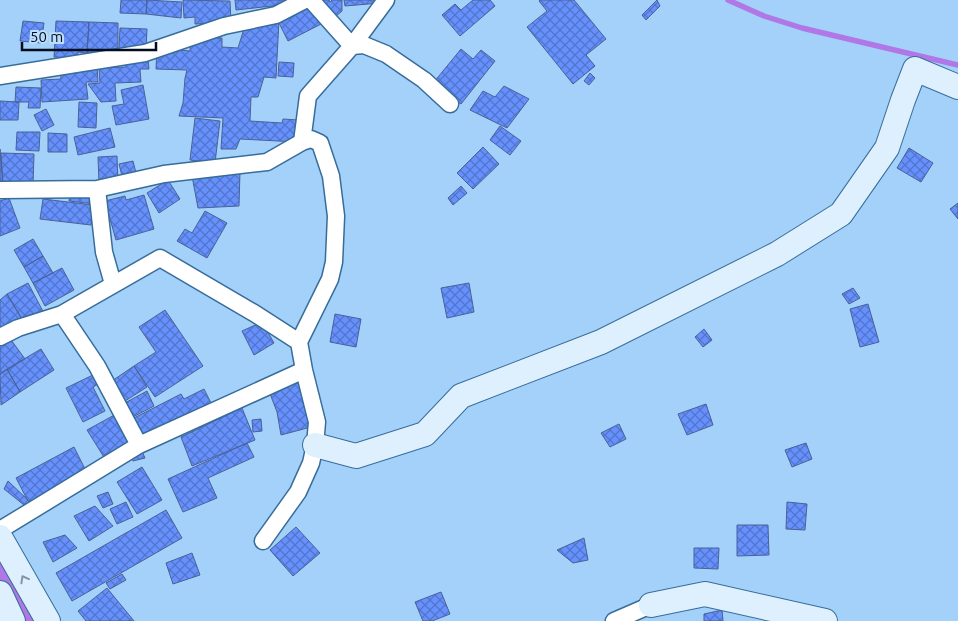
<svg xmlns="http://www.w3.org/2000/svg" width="958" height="621" font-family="Ubuntu,sans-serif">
<defs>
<pattern id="building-cross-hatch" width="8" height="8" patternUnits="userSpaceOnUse" patternTransform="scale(1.25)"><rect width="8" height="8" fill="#6691fd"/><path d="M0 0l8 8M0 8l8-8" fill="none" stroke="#5275cc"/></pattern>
</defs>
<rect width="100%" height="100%" fill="#a4d1fa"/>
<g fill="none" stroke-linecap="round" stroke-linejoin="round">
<path stroke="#b077e7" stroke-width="5.5" d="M728,0l36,16 38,12 156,37"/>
<path stroke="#b077e7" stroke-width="19" d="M0,570l18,23 12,28"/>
</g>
<path fill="url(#building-cross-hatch)" stroke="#4a6198" d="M121,0h26l-1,14 -26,-1z
M147,0l35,2 -1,16 -35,-4z
M183,0l47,1 1,21 -36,2v-7l-11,1z
M235,0h54l1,4 -54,6z
M321,0h8l1,2 2,-2h10v11l-7,6z
M344,0h38l-2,3 -35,3z
M473,0h17l5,6 -35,30 -18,-21 13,-11 6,6z
M540,0h34l32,39 -20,16 9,11 -22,18 -46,-57 20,-16 -8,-10z
M657,0l3,6 -14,14 -4,-5z
M313,5l10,18 -35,18 -9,-18z
M247,19l32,1 -3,58 -12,-1 -6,20h-7l-1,24 32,2 1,-4 15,1 -1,22 -57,-3 -4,10h-15l2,-31 -44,-2 4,-13 2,-25 2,-8 -31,-1 1,-21 33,3 1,-15 31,2v9l16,1z
M23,21l21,2 -3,20 -21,-2z
M56,21l33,1 -2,31 -9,-1 -1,6 -23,-1z
M89,22l29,1v30h-31z
M120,28l27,1 -1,21 -27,-1z
M461,49l12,10 8,-9 14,11 -34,43 -27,-22z
M148,59l1,10h-9l1,13 -26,1 1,18 -15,1 -13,-18 12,-1 -1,-15 27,-1 -1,-6z
M279,62l15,1 -1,14 -15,-1z
M97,65l1,17h-12l2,17 -46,3 -1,-22 20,-1 -1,-11z
M590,73l5,5 -6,7 -5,-4z
M143,85l6,34 -33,6 -4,-19 12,-2 -3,-14z
M504,86l25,13 -22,29 -37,-18 13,-19 12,6z
M16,87l25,1 -1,20h-12l1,-6h-14z
M0,101l19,1 -1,18h-18z
M79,102l18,1 -1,25 -18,-1z
M46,109l8,16 -12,6 -8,-16z
M195,118l25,3 -5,42 -25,-3z
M500,126l21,15 -11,14 -20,-15z
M110,128l5,19 -37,8 -4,-18z
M17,132h23l-1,19 -23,-1z
M48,133l19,1v18h-19z
M483,147l16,17 -26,25 -16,-16z
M909,148l24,15 -12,19 -24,-14z
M0,149l3,37h-3z
M1,153l33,1 -1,31 -30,1z
M117,156l1,27h-19l-1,-26z
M133,161l4,16 -14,3 -4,-16z
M240,171l-1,35 -41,2 -6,-32z
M168,180l12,19 -21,14 -12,-20z
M461,186l6,7 -14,12 -5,-7z
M70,192l26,2 -1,10 -26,-3z
M144,195l10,34 -38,11 -11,-39 20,-5 1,4z
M9,198l11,30 -20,8v-35z
M43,199l50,6 -2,20 -51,-6z
M958,203v16l-8,-10z
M205,211l22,12 -20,35 -30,-17 8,-12 7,4z
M33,239l10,17 -19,11 -10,-17z
M43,256l10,17 -20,10 -9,-16z
M62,268l12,22 -29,16 -12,-23z
M28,283l19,36 -21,7 -19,-32z
M469,283l5,29 -27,6 -6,-30z
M853,288l7,10 -11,6 -7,-10z
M7,294l19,32 -26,11v-37z
M868,304l11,38 -19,5 -10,-38z
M165,310l38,56 -48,31 -21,-31 22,-14 -17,-25z
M335,314l26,5 -5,28 -26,-5z
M262,322l12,21 -20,12 -12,-24z
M704,329l8,11 -9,7 -8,-10z
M6,333l19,26 -25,15v-37z
M41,349l13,21 -34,22 -13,-23z
M134,366l13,21 -25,16 -13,-20z
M7,369l13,23 -19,13 -1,-31z
M95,374l5,9 -7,4 12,24 -22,11 -17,-34z
M306,375l5,52 -30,8 -4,-23 -8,-21z
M204,389l9,18 -68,32 -11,-21 47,-24 3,5z
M147,391l7,15 -23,12 -8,-14z
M706,404l7,21 -26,10 -9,-21z
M242,408l13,32 -63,26 -11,-29z
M118,413l19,31 -30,18 -20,-32z
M261,419l1,12 -9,1 -1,-12z
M619,424l7,15 -16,8 -9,-14z
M247,443l7,14 -46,21 9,20 -34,14 -15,-33z
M806,443l6,16 -20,8 -7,-17z
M74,447l13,26 -58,30 -13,-25z
M141,449l4,9 -12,3 -3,-9z
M142,467l20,33 -25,14 -20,-32z
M8,481l20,19 -4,5 -20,-16z
M108,492l5,12 -10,4 -6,-12z
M126,502l7,15 -16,7 -7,-15z
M787,502l20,2 -2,26 -19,-1z
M95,506l18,20 -24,15 -15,-25z
M166,510l16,28 -110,63 -16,-28z
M737,525h31l1,30 -32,1z
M296,527l24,26 -27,23 -23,-26z
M65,535l12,13 -24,14 -10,-20z
M584,538l4,22 -15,3 -16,-13z
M694,548h25l-1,21 -24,-1z
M192,553l8,22 -27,9 -7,-21z
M122,574l4,6 -16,9 -4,-6z
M107,588l27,33h-48l-8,-10z
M441,592l9,22 -18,7h-9l-8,-19z
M722,610l1,11h-19v-7z"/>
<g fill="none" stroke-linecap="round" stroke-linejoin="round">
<defs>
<path id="street" d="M311,0l41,46 12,-1 22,9 38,26 26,24
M0,76l145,-23 79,-27 52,-11 29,-15
M97,189l7,63 9,32
M0,190l97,-1 67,-15 103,-12 35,-20 6,-46 44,-50 34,-46
M0,337l18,-9 44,-14
M139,445l165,-75
M0,530l139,-85 -42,-79 -35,-52 98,-56 94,55 45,29
M263,541l35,-49 13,-29 4,-18 2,-23 -13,-52 -5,-28 31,-63 4,-17 2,-46 -5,-40 -11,-33 -9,-4 -9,3
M614,621l37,-16"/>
<path id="secondary" d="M315,445l41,11 69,-22 36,-38 140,-54 176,-88 64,-40 46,-66 16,-48 12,-31 43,18
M0,537l48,84
M0,593l13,28
M651,605l54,-11 120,27"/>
</defs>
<use href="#street" stroke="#376d9a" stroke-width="19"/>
<use href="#secondary" stroke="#376d9a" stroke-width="26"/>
<use href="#street" stroke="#fff" stroke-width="16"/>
<use href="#secondary" stroke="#deeffe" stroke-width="24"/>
</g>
<defs><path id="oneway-chevron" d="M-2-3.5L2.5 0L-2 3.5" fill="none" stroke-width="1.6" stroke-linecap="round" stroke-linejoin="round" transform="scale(1.25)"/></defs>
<use stroke="#8595a4" href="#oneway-chevron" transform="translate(24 579) rotate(-119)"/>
<path d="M22 42v8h134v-8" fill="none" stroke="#000d1e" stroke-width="2.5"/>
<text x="30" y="42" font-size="15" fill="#000d1e" stroke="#bcddfc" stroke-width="4" paint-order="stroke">50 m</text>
</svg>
